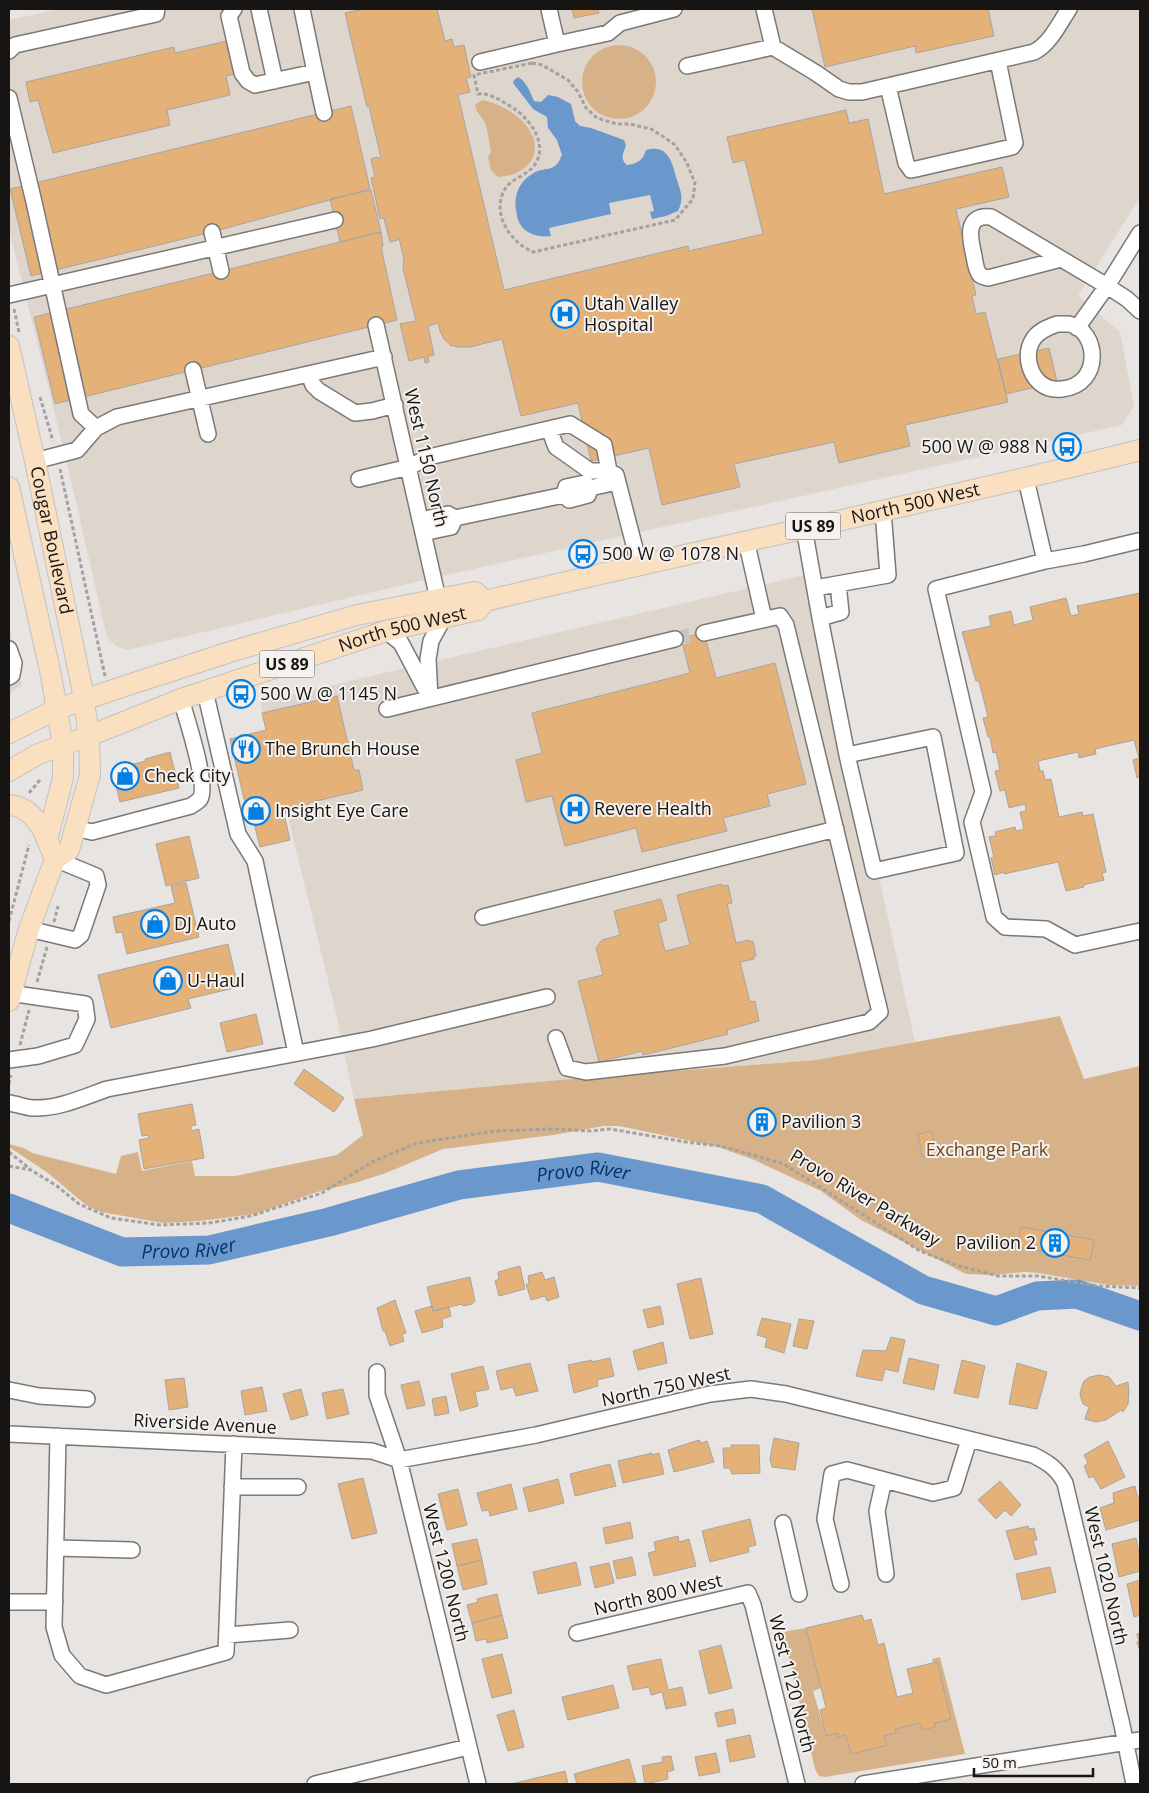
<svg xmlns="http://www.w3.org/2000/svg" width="1149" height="1793" font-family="'Open Sans',sans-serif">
<rect width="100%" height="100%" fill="#e7e4e1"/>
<path fill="#ded6cd" d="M60,9h1080v188l-62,99 42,36 14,74 -12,19 -689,153 -306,72 -11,-4 -9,-8 -40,-175 -58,-234v-209z
M813,573l102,469 -99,18 -256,20 -206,19 -20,-94 -74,-303z
M9,626l13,59 -13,9z"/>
<path fill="#d7b288" d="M582 82a37 37 0 1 1 74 0a37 37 0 1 1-74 0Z
M482,100c17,3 39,15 48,31 15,26 -7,45 -32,46l-7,-7 -3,-13 3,-5c-2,-10 -3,-20 -6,-29 -3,-6 -9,-11 -10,-18z
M1060,1016l24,63 56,-13v220l-31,-1 -71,-12 -14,-1 -31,3 -27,-1 -105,-54 -40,-29 -69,-32 -37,-13 -96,-20h-15l-51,9 -110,14 -57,24 -28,9 -41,10 -62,22 -55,7 -37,2 -62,-11 -15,-7 -38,-32 -39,-26v-3l15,4 8,5 84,21 5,-18 17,-4 4,19 50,-10 3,15h40l102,-21 26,-20 -9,-36 206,-19 256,-20z
M806,1628l15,60 -8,3 13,44 11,-2 2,4 7,-2 5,19 36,-9 -3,-9 11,-7 25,-6 2,7 13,-3v-4l16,-4 -14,-57 -4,1 -1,-4 8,-2 25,97 -140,23 -6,-1 -4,-7 -32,-137z"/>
<path fill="#6a98cd" d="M518,77c9,5 12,15 16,24l7,1 7,-7 10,2 13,7 4,17 5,5 11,2 33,12 2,5c-2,8 -7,13 1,20 10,-1 16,-5 19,-15 23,-6 26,13 31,30 4,12 7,19 1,31l-12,5 -14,3 -2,-7 4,-1 -4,-16 -41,8 2,11 -62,14 2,8c-10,1 -18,0 -26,-6 -7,-6 -8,-13 -9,-21 -3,-18 8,-34 25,-39 5,-1 11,-1 15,-5 3,-2 4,-7 6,-10l-5,-15 -9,-12 -1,-11 -14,-8 -20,-26 1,-3z"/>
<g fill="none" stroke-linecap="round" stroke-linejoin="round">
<path stroke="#6a98cd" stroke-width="29" id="s1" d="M9,1208l113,44 87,-2 120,-28 130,-37 139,-18 164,32 161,91 73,21 41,-15 40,-2 63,22"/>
</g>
<path fill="#e4b279" stroke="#a7a4a2" d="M364,9h73l8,32 7,-2 2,8 10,-2 7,32 -5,1 4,14 -12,3 46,195 184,-44 1,5 74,-17 -18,-74 -12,3 -6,-26 119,-27 3,13 19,-4 16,75 118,-27 7,30 -53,12 20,86 -4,1 4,18 9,-2 23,90 -103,23 5,21 -71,17 -5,-21 -100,22 6,23 -78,18 -13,-57 -58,13 -13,-58 -57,13 -19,-77 -32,8h-12l-8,-2 -6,-6 -4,-8 -2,-8 -10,3 6,29 -6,1 1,6 -4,1 -1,-6 -15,4 -9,-37 16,-3 -13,-53 1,-9 -5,-21h-1v2l-8,2 -6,-24 -4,1 -9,-41 4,-1 -4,-18 7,-2 1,2 2,-1 -12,-52 -2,1 -22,-94z
M572,9h26l1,4 -25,5z
M812,9h176l6,27 -78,17 -1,-7 -90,21z
M231,40l8,33 -13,3 4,19 -63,15 3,15 -117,28 -15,-53 -8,2 -4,-20 148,-35 1,6z
M351,106l19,83 -158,43 -181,44 -21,-87z
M371,190l10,42 -41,10 -10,-43z
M381,232l2,14 -2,1 16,73 -342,84 -21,-87z
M1049,348l8,34 -51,12 -8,-35z
M1140,593v184l-3,1 -4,-18 6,-2 -5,-18 -39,9 1,5 -17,4 -1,-6 -40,9 2,10h3l2,9 6,-1 8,38 23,-5 1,4 10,-2 13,58 -4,1 2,7 -21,5 1,2 -18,4 -8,-29 -54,12v-2l-9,3 -4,-17 3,-1 -5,-20 7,-1 -1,-4 20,-5 1,4 8,-2 -4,-17 6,-1 -1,-7 -16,4 -4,-18 -5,1 -5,-20 5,-1 -4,-18 -3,1 -3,-16h-2l-5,-19 5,-1 -9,-36h-3l-14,-49 29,-6 -2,-10 22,-5 3,14 19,-5 -3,-13 36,-9 5,18 8,-2 -2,-8z
M704,633l12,45 59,-15 31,121 -39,10 3,12 -47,12 4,13 -85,21 -6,-24 -71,18 -13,-50 -26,6 -10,-42 26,-7 -10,-40 158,-40 -9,-35z
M337,696l17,74h5l4,20 -55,13 2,5 -26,6 6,26 -30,7 -7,-28 -4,1 -19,-81 36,-9 -4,-17z
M170,752l9,36 -59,14 -5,-21 15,-16 16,-4 -1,-2z
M189,836l10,42 -33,8 -10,-42z
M186,883l13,54 -72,17 -5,-22 -6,1 -3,-16 62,-14 -4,-17z
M721,884l1,2 6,-1 4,18 -5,1 9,39 13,-3v2l4,-1 3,15h-3l1,3 -14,3 10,40 5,-1 4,20 -32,9 1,4 -85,21 -1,-4 -43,11 -21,-81 25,-6 -7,-27 6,-8 18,-5 -6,-24 47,-12 6,21 -9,3 7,28 25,-6 -13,-50z
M228,944l10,43 -50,12 3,9 -80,20 -13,-53z
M256,1014l7,30 -36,8 -7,-29z
M304,1069l40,29 -10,14 -40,-28z
M192,1104l4,21 -5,1v5l8,-2 5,29 -60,11 -5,-29 10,-2 -1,-3 -6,1 -4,-22z
M770,1111l4,17 -20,4 -3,-17z
M932,1131l4,23 -14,3 -4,-23z
M1021,1227l73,13 -4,20 -73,-13z
M520,1266l5,23 -26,7 -4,-15 4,-2 -1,-7z
M542,1272l3,8 9,-3 5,20 -12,4 -2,-5 -14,4 -5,-16h3l-1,-8z
M470,1277l5,24 -3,3 -9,2 -1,-2 -29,7 -6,-24z
M701,1278l12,56 -23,5 -13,-55z
M395,1300l11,33 -4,1 2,7 -14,5 -5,-15h-2l-6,-23z
M432,1306l1,5 16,-4 2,9 -9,3 1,8 -21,6 -7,-22z
M660,1306l4,18 -16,4 -5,-18z
M762,1318l29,6 -7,29 -19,-6 2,-9 -10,-3z
M799,1319l15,2 -7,28 -14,-3z
M891,1337l14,3 -7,32 -13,-3 -3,12 -26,-5 7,-26 23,1z
M663,1342l4,21 -29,7 -5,-19z
M610,1358l4,18 -17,4 1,6 -24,7 -6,-28 24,-5v2z
M909,1358l30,7 -5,25 -31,-7z
M962,1360l23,6 -7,32 -24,-5z
M530,1363l8,28 -22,5 -3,-9 -12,3 -5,-19z
M1017,1363l30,9 -10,37 -28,-5z
M483,1366l6,23 -14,3 3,14 -18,5 -9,-37z
M1099,1375l10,2 7,9 12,-4 1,9 -1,13 -5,8 -2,-2 -15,10 -10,2 -11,-3 4,-12 -6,-3 -3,-9 1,-6 3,-8 6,-4z
M184,1378l4,29 -19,3 -4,-30z
M419,1381l6,24 -18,4 -6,-24z
M262,1387l5,24 -22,4 -4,-24z
M301,1389l7,26 -17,5 -8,-26z
M343,1389l6,25 -22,5 -5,-26z
M446,1396l3,17 -14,3 -3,-17z
M774,1438l25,5 -4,27 -23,-3 -2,-8z
M699,1440l3,3 5,-2 7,21 -40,10 -6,-22z
M1108,1441l17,36 -24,12 -8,-13 -4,2 -5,-12 4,-3 -4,-8z
M731,1445h28l1,28 -28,1 -2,-6h-6l-1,-20h8z
M652,1453v2l7,-2 5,21 -41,9 -5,-22z
M610,1464l6,22 -41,10 -5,-22z
M363,1478l14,55 -25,6 -14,-55z
M558,1479l6,24 -35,9 -6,-24z
M1000,1481l21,24 -10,11 -6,-6 -9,9 -18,-19z
M511,1484l6,25 -27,7 -1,-6 -7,1 -5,-18z
M1135,1486l2,10h3v24l-34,10 -6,-22 14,-5 -1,-10z
M458,1489l9,36 -20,5 -9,-36z
M750,1519l6,26 -8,2 1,5 -39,10 -8,-31z
M630,1522l3,16 -27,6 -3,-16z
M1028,1526l1,3 5,-1 3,12h-4l4,14 -22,6 -9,-29z
M678,1536l1,6 10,-3 7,27 -42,10 -6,-23 8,-2 -2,-9z
M1136,1538l4,18v15l-21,6 -7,-33z
M477,1539l5,21 -25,6 -5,-22z
M632,1557l4,18 -19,4 -4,-18z
M482,1560l5,24 -24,6 -6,-24z
M576,1562l5,23 -43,9 -5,-22z
M609,1563l5,20 -19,5 -5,-21z
M1050,1567l6,25 -34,8 -6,-26z
M1140,1580v35l-6,2 -7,-33z
M497,1594l5,21 -30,8 -5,-18 11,-3 -1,-3z
M502,1615l6,23 -21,5 -1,-4 -10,2 -4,-18z
M862,1615l2,6 7,-2 7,26 6,-2 13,54 16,-4 -6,-24 30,-7 14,57 -16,4v4l-13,3 -2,-7 -25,6 1,4 -12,3 3,9 -36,9 -5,-19 -8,2 -1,-4 -11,3 -6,-26 6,-2 -20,-80z
M1140,1633v18l-3,-9 2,-1 -2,-7z
M721,1645l11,43 -23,6 -10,-43z
M502,1654l10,39 -20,5 -10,-39z
M661,1659l7,31 14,-3 4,18 -20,4 -4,-17 -11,3 -2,-8 -16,3 -6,-24z
M613,1685l6,23 -51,12 -6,-23z
M733,1709l3,14 -18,4 -3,-14z
M514,1710l10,37 -16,4 -11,-36z
M750,1735l5,22 -25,5 -4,-22z
M716,1753l4,19 -21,4 -4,-19z
M671,1756l3,14 -7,2 1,7 -23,5 -3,-18 21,-4 -1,-5z
M629,1759l7,24 -59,1 -3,-10z
M565,1771l3,13h-57z"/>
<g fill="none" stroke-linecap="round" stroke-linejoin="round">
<path stroke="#c8c5c2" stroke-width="15" stroke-dasharray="15 8" stroke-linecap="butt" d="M675,639l29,-6"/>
<defs>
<path id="minor" d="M234,9l-5,7 13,57 6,8 7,4 60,-13 -13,-63
M259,9l16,72
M557,44l51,-11 12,-10 54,-14
M773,47l43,26 23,16 10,3h13l172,-40c16,-8 25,-28 35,-43
M9,51l6,-6 141,-31 1,-5
M480,62l77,-18 -8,-35
M687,66l86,-19 -9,-38
M315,72l9,41
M888,86l18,77 5,7 5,-1 96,-22 3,-4 -17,-82
M9,98l25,104 47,212 15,14 -19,22 -42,11
M212,232l9,39
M1061,259l-73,19c-3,-1 -6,-1 -8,-3 -4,-4 -5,-13 -6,-19 -4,-17 -10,-42 17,-39l116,69 20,13 13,12
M9,295l326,-75
M1057,324c4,0 8,0 12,0 30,6 34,61 -7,65 -8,1 -16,-1 -22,-6 -12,-11 -16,-31 -6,-45 6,-8 15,-11 23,-14z
M376,325l62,274
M1077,328l30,-42 33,-53
M193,370l15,64
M309,374l4,11 6,6 36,22 17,-2 23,-6
M96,428l21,-11 267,-60
M549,429l7,18 34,24h19l7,4 23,89
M359,479l50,-12 20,-10 141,-33 34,21 5,26
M1026,479l19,82 -109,28 47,203 -11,30 22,95 11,10 41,2 29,16 65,-14
M585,483l5,5 -2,7 -19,5 -5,-5 2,-8z
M590,488l27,-6
M421,520l27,-6 7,4 109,-23
M804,528l16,90 27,137 27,116 82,-18 -23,-116 -86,18
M423,533l28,-6 4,-9
M746,540l18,79
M1045,561l39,-7 54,-13
M815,588l73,-13 -5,-64
M820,618l21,-6 -3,-28
M386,631l15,12 27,51
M9,649l5,14 -2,12 -3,2
M205,691l33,143 17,27 41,192
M430,698l-2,-39 3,-18 12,-22
M387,709l288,-70
M75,828l17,4 99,-26c2,-2 7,-4 9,-7 9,-13 -14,-82 -19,-100
M483,917l353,-88
M29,929l46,11 6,-5 17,-50 -2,-9 -41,-17
M9,993l76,11 2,15 -12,26 -37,11 -29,4
M556,1038l11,30 19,4 139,-16 144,-34 11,-10 -94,-387 -6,-9 -76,17
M9,1103c7,1 15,4 23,5 26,1 50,-10 75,-19l265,-50 175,-42
M377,1372v23l22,65 79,324
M9,1390l30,6 48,3
M9,1434l363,17 27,9 137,-25 174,-41 41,-5 35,5 247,61c14,7 24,13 32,28l57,242 12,59
M58,1436l-4,191 8,28 18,21 26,9 120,-33 8,-208
M884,1480l-7,31 9,63
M232,1487h66
M783,1523l16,71
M56,1548l76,2
M841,1584l-16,-65 7,-45 15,-4 86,23 21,-5 15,-48
M9,1602h46
M577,1633l171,-40 5,12 44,179
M227,1635l63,-5
M315,1784l153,-37
M863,1784l277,-44"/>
<g id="major">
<path id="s2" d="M9,346l26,115 47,227 7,48 1,39 -21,75 -14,9 -26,70 -20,72"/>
<path d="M9,487l42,188 12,70v33l-16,62 8,19"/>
<path d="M9,733l48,-24 68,-23 108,-35 124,-36 118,-23 10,9"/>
<path id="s3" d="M9,771l29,-17 51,-18 92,-37 205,-68 92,-21 7,-9c218,-52 438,-96 655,-151"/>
<path d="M9,805c19,1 32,18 38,35"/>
</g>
</defs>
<use href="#minor" stroke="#7b7875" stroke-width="18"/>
<use href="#major" stroke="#c2c2c2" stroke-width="22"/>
<path stroke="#a4a19f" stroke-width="3" stroke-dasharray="4 2.5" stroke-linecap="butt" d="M532,63l10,2 26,15 10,12 8,16 11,10 20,6h13l21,5 13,8 11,8 12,18 8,20 -2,16 -18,21 -142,32c-24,-10 -44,-42 -26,-66 7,-7 18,-11 25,-18 18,-19 1,-46 -16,-58 -11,-7 -26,-18 -38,-16l-4,-19z
M14,309l5,23
M40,397l13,44
M60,469l45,207
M29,793l11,-13
M9,921l20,-76
M54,922l4,-16
M37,982l10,-35
M20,1045l9,-35
M9,1084l2,-9
M9,1152l21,17
M9,1166l22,4 26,16 22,18 32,14 49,7 49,-2 42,-7 71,-23 50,-31 45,-19 78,-12 57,-2 39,2 19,-2 76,13 35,4 63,18 136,87 39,15 39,10h40l60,10 42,2"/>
<use href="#minor" stroke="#fff" stroke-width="15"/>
<use href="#major" stroke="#fadfc1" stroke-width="20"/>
</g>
<defs>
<symbol id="hospital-ring" viewBox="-11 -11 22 22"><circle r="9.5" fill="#f4f1ee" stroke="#007fe5" stroke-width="1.5"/><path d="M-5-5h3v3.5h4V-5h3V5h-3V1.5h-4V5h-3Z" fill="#007fe5"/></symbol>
<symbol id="bus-ring" viewBox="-11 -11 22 22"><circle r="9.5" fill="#f4f1ee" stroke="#007fe5" stroke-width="1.5"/><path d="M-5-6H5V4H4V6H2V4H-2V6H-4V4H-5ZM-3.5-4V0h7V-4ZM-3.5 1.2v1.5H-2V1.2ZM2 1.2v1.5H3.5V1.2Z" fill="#007fe5"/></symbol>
<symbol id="restaurant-ring" viewBox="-11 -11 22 22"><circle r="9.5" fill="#f4f1ee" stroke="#007fe5" stroke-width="1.5"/><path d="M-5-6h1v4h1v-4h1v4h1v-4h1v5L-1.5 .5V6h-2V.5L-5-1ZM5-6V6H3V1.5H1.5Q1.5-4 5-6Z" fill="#007fe5"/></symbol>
<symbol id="shop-ring" viewBox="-11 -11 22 22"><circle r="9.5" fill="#f4f1ee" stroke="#007fe5" stroke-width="1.5"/><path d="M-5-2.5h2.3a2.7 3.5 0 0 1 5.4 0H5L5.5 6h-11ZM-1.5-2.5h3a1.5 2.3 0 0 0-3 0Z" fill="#007fe5"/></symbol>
<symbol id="building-ring" viewBox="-11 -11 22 22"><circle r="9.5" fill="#f4f1ee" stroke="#007fe5" stroke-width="1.5"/><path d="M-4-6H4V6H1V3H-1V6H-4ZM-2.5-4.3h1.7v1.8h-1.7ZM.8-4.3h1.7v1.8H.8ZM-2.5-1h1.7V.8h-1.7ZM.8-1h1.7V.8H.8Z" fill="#007fe5"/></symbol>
</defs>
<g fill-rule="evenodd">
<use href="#hospital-ring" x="549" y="298" width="32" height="32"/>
<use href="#bus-ring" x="1051" y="431" width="32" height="32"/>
<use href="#bus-ring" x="567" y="538" width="32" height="32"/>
<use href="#bus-ring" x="225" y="678" width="32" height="32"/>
<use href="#restaurant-ring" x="230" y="733" width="32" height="32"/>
<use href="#shop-ring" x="109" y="760" width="32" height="32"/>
<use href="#hospital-ring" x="559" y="793" width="32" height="32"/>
<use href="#shop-ring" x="240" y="795" width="32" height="32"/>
<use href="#shop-ring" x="139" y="908" width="32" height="32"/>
<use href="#shop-ring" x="152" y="965" width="32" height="32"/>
<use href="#building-ring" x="746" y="1106" width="32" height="32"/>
<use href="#building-ring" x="1039" y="1227" width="32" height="32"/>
</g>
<g text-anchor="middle" stroke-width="4" stroke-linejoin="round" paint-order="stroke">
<g fill="#f4f1ee" stroke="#595755" stroke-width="1">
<rect x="785.5" y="512.5" width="55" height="27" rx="4"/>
<rect x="259.5" y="650.5" width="55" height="27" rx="4"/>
</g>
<g font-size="16" font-weight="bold" fill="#161514">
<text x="813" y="532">US 89</text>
<text x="287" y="670">US 89</text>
</g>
<g font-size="18" fill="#161514" stroke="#f4f1ee" text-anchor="start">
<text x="584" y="310">Utah Valley<tspan x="584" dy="21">Hospital</tspan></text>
<text x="1048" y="453" text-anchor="end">500 W @ 988 N</text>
<text x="602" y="560">500 W @ 1078 N</text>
<text x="260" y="700">500 W @ 1145 N</text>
<text x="265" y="755">The Brunch House</text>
<text x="144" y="782">Check City</text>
<text x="594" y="815">Revere Health</text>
<text x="275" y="817">Insight Eye Care</text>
<text x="174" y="930">DJ Auto</text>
<text x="187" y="987">U-Haul</text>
<text x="781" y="1128">Pavilion 3</text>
<text x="1036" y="1249" text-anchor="end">Pavilion 2</text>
</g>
<g font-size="18" fill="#161514" stroke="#f4f1ee">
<text transform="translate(426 458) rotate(77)" y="6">West 1150 North</text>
<text dy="6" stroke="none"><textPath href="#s3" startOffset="950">North 500 West</textPath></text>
<text dy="6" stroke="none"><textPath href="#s2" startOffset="199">Cougar Boulevard</textPath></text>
<text dy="6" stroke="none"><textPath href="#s3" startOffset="419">North 500 West</textPath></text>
<text transform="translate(865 1198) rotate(31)" y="6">Provo River Parkway</text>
<text transform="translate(666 1387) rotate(-12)" y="6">North 750 West</text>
<text transform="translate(205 1424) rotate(3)" y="6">Riverside Avenue</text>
<text transform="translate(446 1573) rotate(76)" y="6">West 1200 North</text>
<text transform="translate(1106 1576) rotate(77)" y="6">West 1020 North</text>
<text transform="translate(658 1595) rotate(-13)" y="6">North 800 West</text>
<text transform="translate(792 1684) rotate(76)" y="6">West 1120 North</text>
</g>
<g font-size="18" fill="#6a481d" stroke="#f4f1ee">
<text x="987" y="1156">Exchange Park</text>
</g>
<g font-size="19" font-style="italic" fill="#023667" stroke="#f4f1ee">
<text dy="7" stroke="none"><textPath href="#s1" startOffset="592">Provo River</textPath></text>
<text dy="7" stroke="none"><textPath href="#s1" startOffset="188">Provo River</textPath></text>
</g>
</g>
<rect width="1149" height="1793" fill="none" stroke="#161514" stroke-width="20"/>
<path d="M974 1768v8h119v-8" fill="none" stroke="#161514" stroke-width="2.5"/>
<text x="982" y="1768" font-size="15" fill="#161514" stroke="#f4f1ee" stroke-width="4" paint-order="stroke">50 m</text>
</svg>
